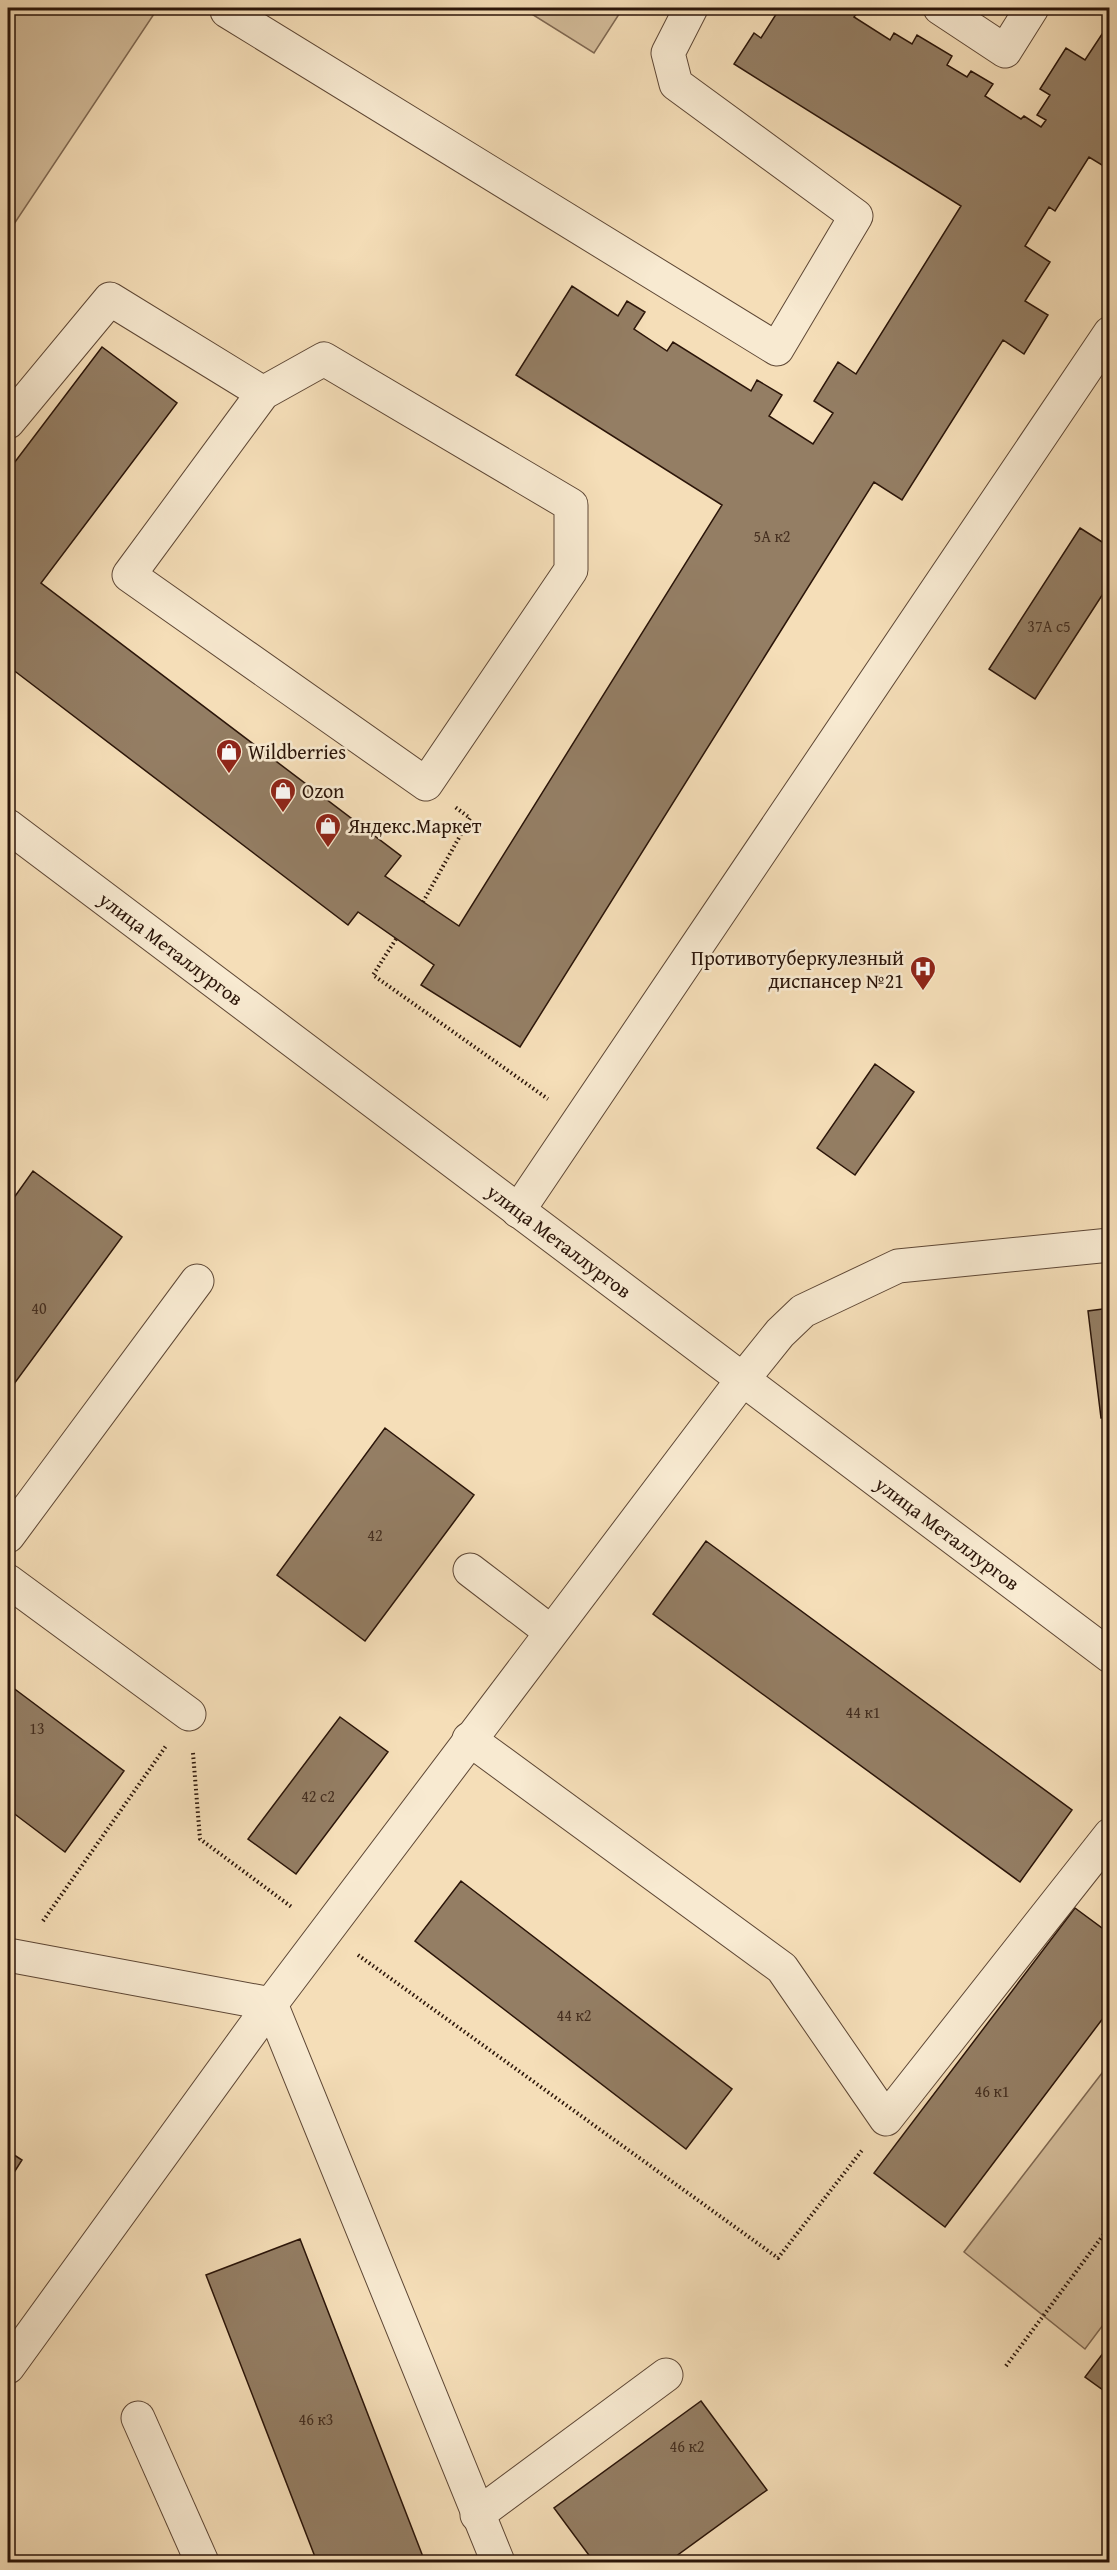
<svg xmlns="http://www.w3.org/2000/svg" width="1117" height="2570" font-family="'Gentium Book Plus',serif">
<rect width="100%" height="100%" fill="#f5deb8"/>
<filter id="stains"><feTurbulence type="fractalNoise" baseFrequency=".00333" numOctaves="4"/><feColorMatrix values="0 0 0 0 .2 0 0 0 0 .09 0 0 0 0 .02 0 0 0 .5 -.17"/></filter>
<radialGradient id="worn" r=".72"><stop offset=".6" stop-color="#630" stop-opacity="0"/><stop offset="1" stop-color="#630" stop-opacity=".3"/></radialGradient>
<path fill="#d3bc9a" stroke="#7f6852" stroke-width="1.5" d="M8,8h150l-150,225z
M522,8h101l-29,45z
M1109,2064v253l-24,32 -121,-97z"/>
<path fill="#947e64" stroke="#2b1509" stroke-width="1.5" d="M780,8h81l-7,9 36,23 4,-7 18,11 5,-9 35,21 -5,9 20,12 4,-6 22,13 -8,12 36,23 3,-3 17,11 5,-7 -9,-5 13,-20 -10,-6 26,-41 19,12 25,-38v148l-21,-13 -34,54 -6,-4 -24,39 25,16 -25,39 23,14 -24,39 -21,-14 -101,160 -28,-18 -354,565 -99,-62 13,-20 -76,-53 -10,13 -340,-259v-195l94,-124 75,56 -136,180 360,273 -16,20 74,50 263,-421 -206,-130 56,-89 46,30 9,-15 18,11 -11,17 33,22 6,-9 78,49 6,-11 25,15 -13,21 44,28 20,-31 -19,-12 24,-39 18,12 105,-168 -227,-142 20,-31 7,5z
M1080,528l30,19v36l-75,116 -46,-30z
M875,1064l39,28 -59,83 -38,-27z
M33,1171l89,66 -108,147 -6,-5v-173z
M1110,1308v109l-9,1 -13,-107z
M385,1428l89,67 -109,146 -88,-66z
M706,1541l366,269 -52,72 -367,-268z
M8,1684l116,87 -59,81 -57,-43z
M340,1717l48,35 -92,122 -48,-35z
M461,1881l271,208 -46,60 -271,-208z
M1075,1908l35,26v75l-165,218 -71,-54z
M8,2151l14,9 -14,22z
M300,2239l125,323h-108l-111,-287z
M1110,2344v51l-25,-18z
M701,2401l66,89 -99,72h-74l-40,-54z"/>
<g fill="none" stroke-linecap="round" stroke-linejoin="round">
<defs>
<g id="minor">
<path d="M229,8l-2,3 550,338 79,-133 -180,-132 -8,-31 23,-45"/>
<path d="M940,8l65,43 27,-43"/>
<path d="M324,359l247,146v65l-145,214 -297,-209 134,-182z"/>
<path d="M8,422l102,-123 153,94"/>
<path id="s1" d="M8,826l1102,830"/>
<path d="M518,1211l592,-878"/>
<path d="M8,1536l189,-255"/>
<path d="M470,1570l81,62"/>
<path d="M8,1581l181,133"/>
<path d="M469,1739l313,229 104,151 224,-284"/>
<path d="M8,1955l263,49 -263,363"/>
<path d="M138,2418l64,144"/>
<path d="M477,2515l189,-140"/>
<path d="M498,2562l-227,-558 472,-625 37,-46 23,-22 95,-45 212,-21"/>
</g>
</defs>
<use href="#minor" stroke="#5e4735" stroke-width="35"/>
<path stroke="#2b1509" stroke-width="4" stroke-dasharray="1.5 3" stroke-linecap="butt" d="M423,902l47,-84 -15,-11
M396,939l-23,36 175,124
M193,1753l7,86 93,69
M43,1921l123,-175
M358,1955l420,303 85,-109
M1006,2366l104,-140"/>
<use href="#minor" stroke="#f8ead1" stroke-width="33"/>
</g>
<defs>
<symbol id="shop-pin" viewBox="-11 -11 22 30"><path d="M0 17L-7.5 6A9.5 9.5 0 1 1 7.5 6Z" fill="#8f2418" stroke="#f8ead1"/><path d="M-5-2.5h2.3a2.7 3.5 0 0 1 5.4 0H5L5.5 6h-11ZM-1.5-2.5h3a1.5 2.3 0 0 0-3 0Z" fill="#fff"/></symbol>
<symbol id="hospital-pin" viewBox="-11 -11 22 30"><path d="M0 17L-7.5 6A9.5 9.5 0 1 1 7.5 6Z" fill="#8f2418" stroke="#f8ead1"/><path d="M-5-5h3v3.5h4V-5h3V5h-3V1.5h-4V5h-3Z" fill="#fff"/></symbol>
</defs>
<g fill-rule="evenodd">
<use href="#shop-pin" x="214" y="737" width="30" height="40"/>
<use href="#shop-pin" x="268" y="776" width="30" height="40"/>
<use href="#shop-pin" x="313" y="811" width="30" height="40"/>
<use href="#hospital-pin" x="908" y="954" width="30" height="40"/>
</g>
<g text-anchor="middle" stroke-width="5" stroke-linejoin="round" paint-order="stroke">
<g font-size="16" fill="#452f20">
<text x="772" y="542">5А к2</text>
<text x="1049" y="632">37А с5</text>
<text x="39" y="1314">40</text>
<text x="375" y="1541">42</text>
<text x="863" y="1718">44 к1</text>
<text x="37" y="1734">13</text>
<text x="318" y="1802">42 с2</text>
<text x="574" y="2021">44 к2</text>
<text x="992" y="2097">46 к1</text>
<text x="316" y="2425">46 к3</text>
<text x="687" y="2452">46 к2</text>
</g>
<g font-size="20" fill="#2b1509" stroke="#f8ead1" text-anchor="start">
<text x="248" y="759">Wildberries</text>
<text x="302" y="798">Ozon</text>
<text x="348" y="833">Яндекс.Маркет</text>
<text x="904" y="965" text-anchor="end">Противотуберкулезный<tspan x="904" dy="23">диспансер №21</tspan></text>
</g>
<g font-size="20" fill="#2b1509" stroke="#f8ead1">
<text dy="7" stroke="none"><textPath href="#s1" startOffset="204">улица Металлургов</textPath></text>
<text dy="7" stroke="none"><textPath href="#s1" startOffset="690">улица Металлургов</textPath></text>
<text dy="7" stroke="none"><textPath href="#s1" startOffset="1176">улица Металлургов</textPath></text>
</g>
</g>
<rect width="1117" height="2570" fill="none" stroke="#f5deb8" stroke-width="30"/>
<rect x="9" y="9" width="1099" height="2552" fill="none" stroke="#2b1509" stroke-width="3"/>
<rect x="15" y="15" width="1087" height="2540" fill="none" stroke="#2b1509" stroke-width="1.5"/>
<rect width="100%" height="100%" filter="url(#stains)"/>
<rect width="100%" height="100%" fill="url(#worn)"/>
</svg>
